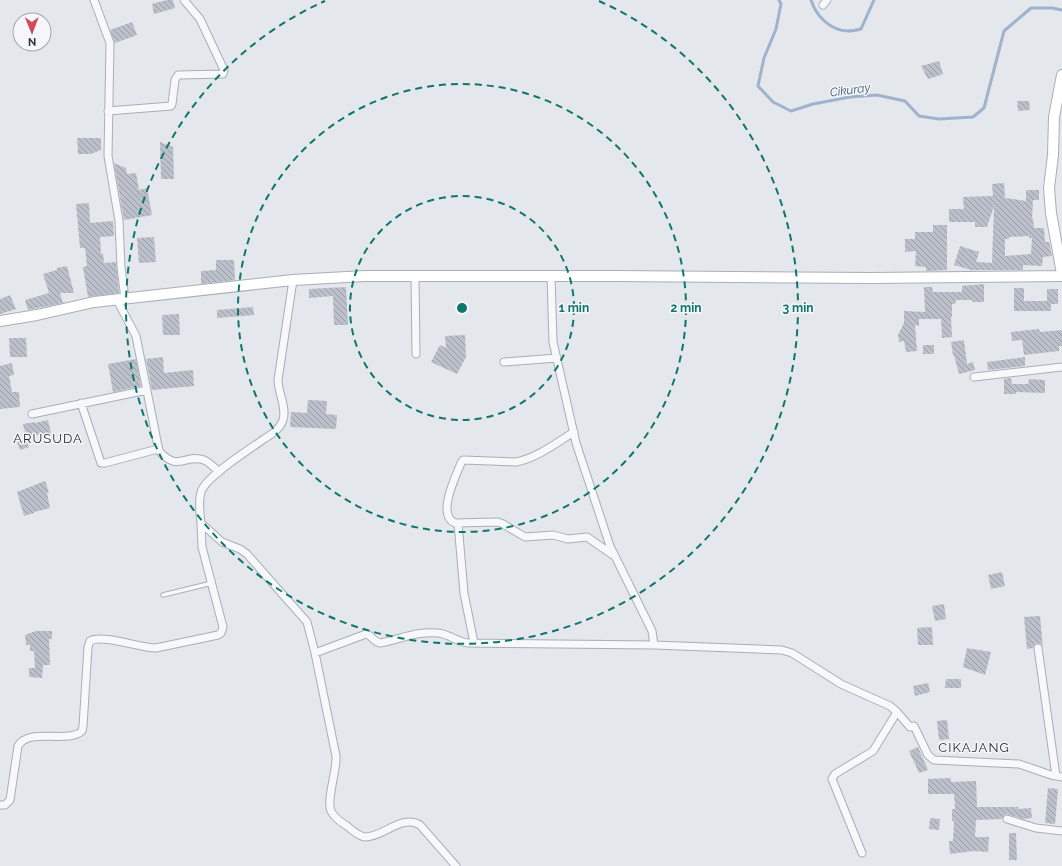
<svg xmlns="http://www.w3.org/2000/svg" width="1062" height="866" font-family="Raleway,sans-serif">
<defs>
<pattern id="building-back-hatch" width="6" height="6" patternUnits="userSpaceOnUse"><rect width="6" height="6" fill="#bbc0ca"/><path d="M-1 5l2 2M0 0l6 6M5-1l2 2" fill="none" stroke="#989da6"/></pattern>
</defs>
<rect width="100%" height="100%" fill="#e4e7ec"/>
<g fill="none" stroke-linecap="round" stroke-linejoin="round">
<path stroke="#9fb4cc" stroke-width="3" d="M779,0l2,4 -5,25 -12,29 -6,28 15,16 18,9 22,-7 37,-7 27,-2 28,6 14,15 20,3 34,-2 11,-9 20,-77 27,-23h21l10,2
M811,0c5,16 20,31 37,31 4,0 9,-1 13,-2l13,-29"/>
</g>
<path fill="url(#building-back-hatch)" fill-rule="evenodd" d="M167,0h6l2,8 -21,6 -2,-10z
M132,22l5,13 -22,8 -5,-13z
M939,61l4,13 -15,5 -7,-13z
M1017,101h12l1,9 -12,1z
M77,138h24v12l-10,4h-13z
M160,142l13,5 1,32h-13z
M114,163l12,5 1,6 9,-1 3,17 8,-2 5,27 -28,5z
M1004,183l1,15 21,3v-11h13v10h-6l-1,18h1l1,10h10l1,14h4l3,14 -9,1 -1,9 -19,-1v5h-52l-17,-5 6,-19 19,6 -3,10 16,1 2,-57 -7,21h-12v-5h-26v-13h15l-1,-12 30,-1 -1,-12zM1029,236v2h3l-1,16 -26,2v-17h4v-2z
M89,203l1,20 23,-2 1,15 -14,1 1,17 2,-1 1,10 12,-1 3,31 -31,4 -5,-30 4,-1 -2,-18h-5l-4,-44z
M933,225h14v45l-21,1v-4l-11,-1 1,-15 -11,1v-13h10v-7h18z
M154,237l2,25 -17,1 -2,-25z
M216,260h18l1,20 -34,4v-13l15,-1z
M67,266l7,27h-14l3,10 -35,7 -3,-10 24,-7 -6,-19 14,-4v-2z
M984,284v18h-11l-1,-2h-16l-1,4h-3v13h-1l1,20 -10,1 -1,-19h-22v7l-4,-1 2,26 -11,1 -2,-11 -5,1 -1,-7 6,-12v-12l21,1 -1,-25h8l1,5h29v-6z
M346,287l2,38h-14l-1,-29 -24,2v-9z
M1014,288h10v13h23v-12h11v15h-7v7h-37z
M10,295l6,14 -16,5v-15z
M253,307l1,8 -37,3v-8z
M179,314l1,21h-17l-1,-20z
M1039,329l1,3 22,-2v16h-3v5l-35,4 -2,-15 -10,1 -1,-9z
M465,335l1,22 -9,17 -26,-12 9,-17 6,3 -1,-12z
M9,338h17l1,19h-17z
M964,340l3,24 6,-2 2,8 -16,4 -5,-19h-1l-2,-13z
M923,345h11v9h-11z
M163,357l1,16 29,-3 1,16 -42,4 -6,-31z
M1025,357v9l-37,4 -1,-8z
M136,359l5,27 -28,6 -5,-28z
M12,363l2,12 -5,1 3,16h7l1,15 -20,2v-43z
M1011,378l1,6h16l1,-5 16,1v13l-29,-1v2h-12v-15z
M308,400l19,1 -1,13 11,1 -1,14 -46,-2 1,-15 16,1z
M48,420l3,13 -25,3 -3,-12 12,-2v1z
M26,439l3,8 -9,3 -3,-8z
M45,481l4,11 -2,1 3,15 -16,4v1l-10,3 -7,-24z
M1002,572l3,14 -14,3 -3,-14z
M944,604l2,15 -11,2 -3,-15z
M1040,616l3,32 -1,-3 -4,-2 -3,1 -2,4 -6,1 -3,-32z
M932,627l1,18h-15l-1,-17z
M36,631h16v8h-3l1,26h-7l-1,13 -13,-1v-9h6l-1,-17h-4v-6h-4l-1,-10z
M967,648l24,4 -6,23 -22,-8z
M946,679h15v9h-16z
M928,683l2,9 -15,4 -2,-10z
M947,720l2,19 -10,1 -2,-19z
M918,747l10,23 -9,3 -10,-22z
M951,778v4l25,-1 1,26h41v2l13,-1 1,10 -8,1 -18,-5 -3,2 -1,3 -26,1 -1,17h14l-1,15 -14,-1 -24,3 -1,-13h4l1,-20h-2v-12h3l-1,-15h-26v-15z
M1048,788l10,1 -3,35 -10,-1z
M930,818l10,1 -1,11 -10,-1z
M1009,833h7l1,27h-8z"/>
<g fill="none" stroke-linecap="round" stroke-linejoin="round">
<defs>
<path id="lane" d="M163,595l49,-12"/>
<path id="street" d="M94,0l16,43 -2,113 11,65 2,46 4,32
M823,5l4,-5
M108,111l63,-5 1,-2 3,-24 3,-5 45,-1 1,-4 -24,-51 -16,-19
M415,276l1,78
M551,276l2,66 23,101 34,103 42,85 2,14
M293,280l-15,100c0,13 9,27 5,40 -3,9 -11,14 -19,19 -14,10 -59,38 -63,53 -3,10 -1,21 0,31l21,19 18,7 7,5 60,68 8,31 21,103c1,15 -10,44 -5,55 3,7 10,11 16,15 5,4 11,10 18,11 19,0 36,-23 55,-12l36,41
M117,300l19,36 23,115c20,22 26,2 45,9 5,2 11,8 15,12
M504,362l53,-4
M974,377l88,-10
M81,403l20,60h4l53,-14
M32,414l115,-24
M574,432c-18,11 -37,26 -58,30l-53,-2 -2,3c-5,13 -25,52 -6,60l43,-1 5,2 22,13 28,-2 15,4 19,-2 26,18
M458,523l6,70 10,50
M1038,648l18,128
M315,653l51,-19c6,1 7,8 14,9 22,-4 35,-12 58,-10 11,1 19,9 30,10l186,2 128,5 10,3 49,31 49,22 7,6 13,15 4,-1 14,29 6,5 85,4 32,11 11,2
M0,805h5l5,-5 8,-54c11,-19 50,-2 64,-15l1,-5 5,-79 2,-6c14,-7 49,7 66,7l62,-13 3,-2 2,-6 -21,-80 -1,-24
M1007,819l29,9 26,3
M862,853l-30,-74 3,-5 38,-23 24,-39"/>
<path id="secondary" d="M1062,75l-8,42 -1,38 -4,33 2,25 11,61
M0,321l37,-6 57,-13 199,-22 72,-4h251l254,2 192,-2"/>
</defs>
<use href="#lane" stroke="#a9aeb7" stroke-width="5.5"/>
<use href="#street" stroke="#a9aeb7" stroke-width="9"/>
<use href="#secondary" stroke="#a9aeb7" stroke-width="12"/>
<use href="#lane" stroke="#f7f8fa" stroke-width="3.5"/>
<use href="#street" stroke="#f7f8fa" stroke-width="7"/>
<use href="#secondary" stroke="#fff" stroke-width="10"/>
</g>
<g fill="none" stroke="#0f766e" stroke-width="2" stroke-dasharray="7 5">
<circle cx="462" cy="308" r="112"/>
<circle cx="462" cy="308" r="224"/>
<path d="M599 1A336 336 0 1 1 325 1"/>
</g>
<g text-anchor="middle" stroke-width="3" stroke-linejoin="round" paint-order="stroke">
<g font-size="12" font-style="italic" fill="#34527a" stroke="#f4f6f9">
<text transform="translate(850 90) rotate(-8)" y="4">Cikuray</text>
</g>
<g font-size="13" letter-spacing="1" fill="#1d2536" stroke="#f4f6f9">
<text x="48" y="443">ARUSUDA</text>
<text x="974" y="752">CIKAJANG</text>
</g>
</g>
<circle cx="462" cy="308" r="6" fill="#0f766e" stroke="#f4f6f9" stroke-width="2"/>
<g font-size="12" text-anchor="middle" font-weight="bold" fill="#0f766e" stroke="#f4f6f9" stroke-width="3" stroke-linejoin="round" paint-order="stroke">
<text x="574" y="312">1 min</text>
<text x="686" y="312">2 min</text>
<text x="798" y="312">3 min</text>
</g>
<g transform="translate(32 32) rotate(179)"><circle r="19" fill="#f4f6f9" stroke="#a4a8b1"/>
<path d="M0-3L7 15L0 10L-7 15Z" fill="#d1495b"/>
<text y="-6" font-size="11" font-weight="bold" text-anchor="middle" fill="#2b3445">N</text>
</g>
</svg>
